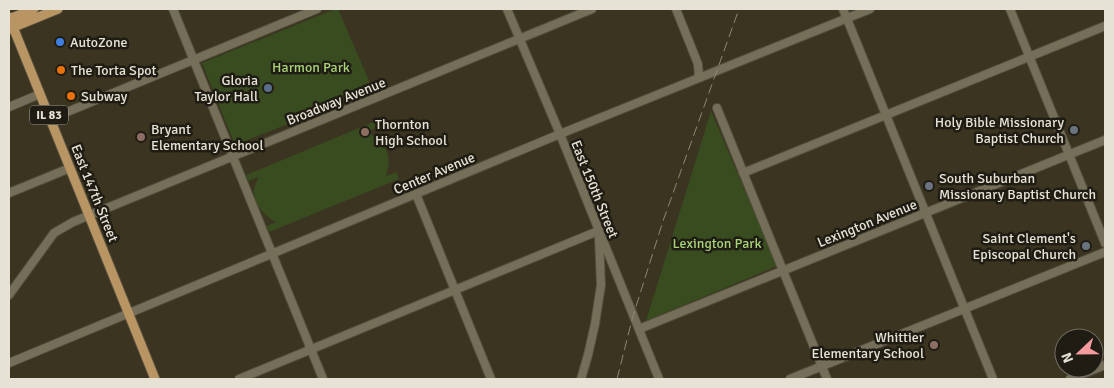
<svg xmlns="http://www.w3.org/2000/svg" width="1114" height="388" font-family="Signika,sans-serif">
<rect width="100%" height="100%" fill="#3a3420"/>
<path fill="#384c20" d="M335,9h3l35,81 -138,55 -33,-82z
M711,111l66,155 -131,55z
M376,121l2,6 -11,5c19,10 26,23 19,44l11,-4 2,7 -130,53 -2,-6 9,-4c-12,-6 -23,-18 -22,-33 1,-4 3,-8 5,-12l-11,4 -2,-6z"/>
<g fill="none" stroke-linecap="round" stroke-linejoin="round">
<defs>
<path id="minor" d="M173,9l150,370
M507,9l53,125 99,245
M676,9l22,55 1,14
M843,9l150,370
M1010,9l95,234
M9,107l31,-13
M717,108l110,271
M50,119l267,-110
M743,173l362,-147
M9,193l61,-25
M416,194l75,185
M9,295l45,-62 19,-11 519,-213
M639,329l466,-189
M9,363l551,-229 310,-125
M239,379l359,-148
M581,379l7,-24 7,-31 6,-39 -2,-47
M790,379l315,-127
M1070,379l35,-14"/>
<path id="major" d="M9,17l146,362
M9,19l25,-10
M9,29l49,-20"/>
</defs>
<use href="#minor" stroke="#544f3e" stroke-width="10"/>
<use href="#major" stroke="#544f3e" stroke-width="11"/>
<use href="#minor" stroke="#756f59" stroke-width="8"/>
<use href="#major" stroke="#ba9564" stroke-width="9"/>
<path stroke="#8c8777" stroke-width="1" stroke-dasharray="10 5" stroke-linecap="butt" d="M617,379l16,-63 30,-95 76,-212"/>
</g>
<circle fill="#3f7fe0" stroke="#1f1c13" stroke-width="2" cx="60" cy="42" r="5"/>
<g fill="#e8710a" stroke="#1f1c13" stroke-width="2">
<circle cx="61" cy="70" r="5"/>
<circle cx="71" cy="96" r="5"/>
</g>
<circle fill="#5c6f8a" stroke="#1f1c13" stroke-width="2" cx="268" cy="88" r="5"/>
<g fill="#6b7280" stroke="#1f1c13" stroke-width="2">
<circle cx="1074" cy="130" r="5"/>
<circle cx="929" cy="186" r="5"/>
<circle cx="1086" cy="246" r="5"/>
</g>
<g fill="#8d6e63" stroke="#1f1c13" stroke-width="2">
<circle cx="365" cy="132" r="5"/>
<circle cx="141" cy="137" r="5"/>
<circle cx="934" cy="345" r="5"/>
</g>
<g text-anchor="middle" stroke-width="5" stroke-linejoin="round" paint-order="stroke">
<rect fill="#1f1c13" stroke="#aaa79c" stroke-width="1" x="30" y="105.5" width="38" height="19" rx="4"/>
<g font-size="12" font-weight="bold" fill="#e6e2d6">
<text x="49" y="119">IL 83</text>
</g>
<g font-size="14" fill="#e6e2d6" stroke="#1f1c13" text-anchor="start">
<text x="70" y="47">AutoZone</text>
<text x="71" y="75">The Torta Spot</text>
<text x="258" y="85" text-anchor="end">Gloria<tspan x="258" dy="16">Taylor Hall</tspan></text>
<text x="81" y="101">Subway</text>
<text x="1064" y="127" text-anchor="end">Holy Bible Missionary<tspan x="1064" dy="16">Baptist Church</tspan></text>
<text x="375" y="129">Thornton<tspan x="375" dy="16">High School</tspan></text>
<text x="151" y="134">Bryant<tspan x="151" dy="16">Elementary School</tspan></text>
<text x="939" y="183">South Suburban<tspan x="939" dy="16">Missionary Baptist Church</tspan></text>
<text x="1076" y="243" text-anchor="end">Saint Clement's<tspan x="1076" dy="16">Episcopal Church</tspan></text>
<text x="924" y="342" text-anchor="end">Whittier<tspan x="924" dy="16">Elementary School</tspan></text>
</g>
<g font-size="14" fill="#a8d378" stroke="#1f1c13">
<text x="311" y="72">Harmon Park</text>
<text x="717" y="248">Lexington Park</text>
</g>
<g font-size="14" fill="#e6e2d6" stroke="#1f1c13">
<text transform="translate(336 101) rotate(-22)" y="5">Broadway Avenue</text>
<text transform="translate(434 173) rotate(-23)" y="5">Center Avenue</text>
<text transform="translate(595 189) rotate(68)" y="5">East 150th Street</text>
<text transform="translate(95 193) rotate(68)" y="5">East 147th Street</text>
<text transform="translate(867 223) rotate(-22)" y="5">Lexington Avenue</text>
</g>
</g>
<rect width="1114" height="388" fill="none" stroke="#e6e2d6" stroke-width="20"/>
<g transform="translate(1079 353) rotate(248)"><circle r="24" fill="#1f1c13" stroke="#6f6b61"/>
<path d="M0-4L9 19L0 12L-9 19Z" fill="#f59b9d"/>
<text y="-8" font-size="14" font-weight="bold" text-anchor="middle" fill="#e6e2d6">N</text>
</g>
</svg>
